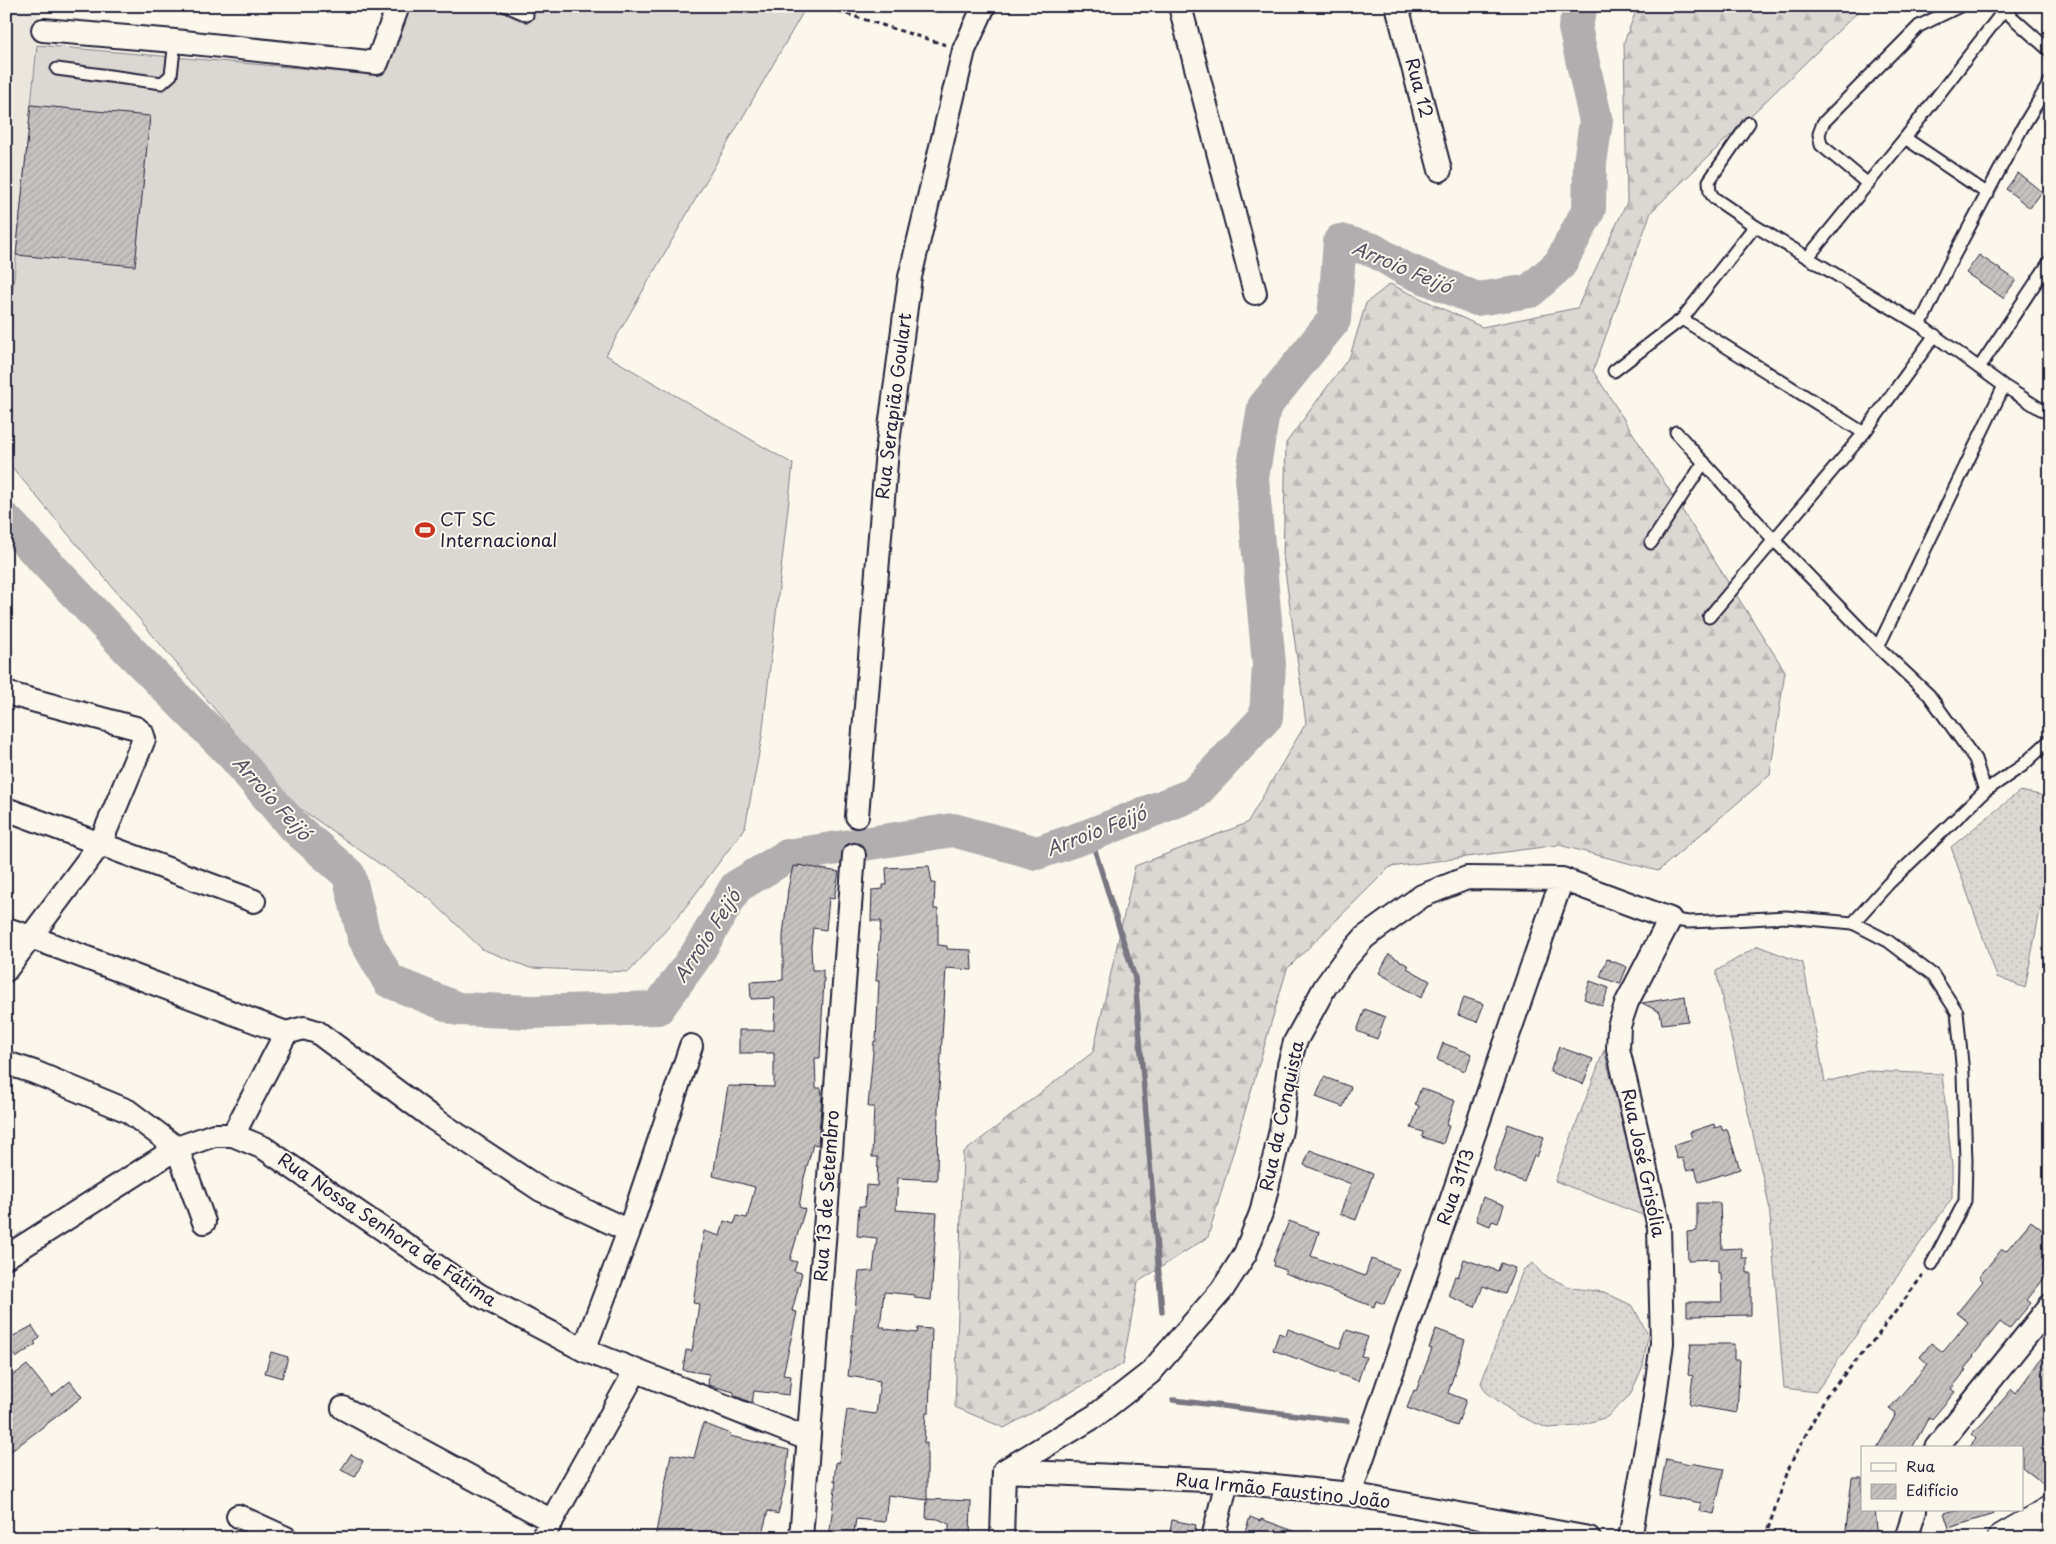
<svg xmlns="http://www.w3.org/2000/svg" width="2056" height="1544" font-family="'Playpen Sans',sans-serif">
<defs>
<pattern id="grass-dots" width="8" height="8" patternUnits="userSpaceOnUse" patternTransform="scale(1.25)"><rect width="8" height="8" fill="#dbd8d3"/><path d="M2 2h.1M6 6h.1" fill="none" stroke="#bcb9b6" stroke-width="1.8" stroke-linecap="round"/></pattern>
<pattern id="forest-firs" width="22" height="20" patternUnits="userSpaceOnUse" patternTransform="scale(1.25)"><rect width="22" height="20" fill="#dbd8d3"/><path d="M5 1l3.5 6h-7zM16 11l3.5 6h-7z" fill="#bcb9b6"/></pattern>
<pattern id="building-hatch" width="6" height="6" patternUnits="userSpaceOnUse" patternTransform="scale(1.25)"><rect width="6" height="6" fill="#c6c2c0"/><path d="M-1 1l2-2M0 6l6-6M5 7l2-2" fill="none" stroke="#aaa6a6"/></pattern>
</defs>
<rect width="100%" height="100%" fill="#fbf7ec"/>
<filter id="ink" filterUnits="userSpaceOnUse"><feTurbulence type="fractalNoise" baseFrequency=".02" numOctaves="2"/><feDisplacementMap in="SourceGraphic" scale="10" xChannelSelector="R" yChannelSelector="G"/><feConvolveMatrix kernelMatrix="1 2 1 2 8 2 1 2 1" color-interpolation-filters="sRGB"/></filter>
<g filter="url(#ink)">
<path fill="#ebe7df" d="M6,6h34l-23,237 -11,-1z"/>
<path fill="url(#grass-dots)" stroke="#7e7d87" d="M2020,791l30,6v114l-9,-6 -16,83 -28,-11 -46,-130z
M1758,946l45,17 22,119 43,-11 74,3 10,92v32l-136,194 -32,-4 -15,-183 -53,-234z
M1604,1050l41,166 -90,-35z
M1533,1263l10,12 29,13 32,4 29,14 15,29 -5,31 -13,29 -23,22 -29,9 -31,2 -30,-13 -31,-23 -5,-9 42,-113z"/>
<path fill="url(#forest-firs)" stroke="#7e7d87" d="M1638,6h226l-213,206 -58,159 192,300 -15,104 -112,96 -99,-26 -169,22 -103,102 -79,268 -70,45 -15,82 -119,64 -49,-21 8,-254 130,-101 42,-186 112,-43 59,-100 -23,-167 3,-113 64,-87 16,-53 24,-19 92,43 95,-19 50,-106 -3,-160z"/>
<path fill="#dbd8d3" stroke="#7e7d87" d="M405,6l401,1 -200,348 187,109 -31,273 -17,91 -64,85 -52,59 -99,-4 -48,-19 -52,-50 -135,-94 -289,-345v-102l31,-313 341,30z"/>
<g fill="none" stroke-linecap="round" stroke-linejoin="round">
<path stroke="#787681" stroke-width="5.5" d="M1090,835l45,143 27,334
M1173,1400l174,21"/>
<path stroke="#b1aeb0" stroke-width="34" d="M6,520l123,130 105,106 58,69 57,50 15,62 25,44 69,28 74,3 126,-4 39,-54 39,-67 51,-31 166,-26 84,23 53,-18 104,-41 72,-77 3,-53 -17,-186 12,-71 70,-87 6,-79 33,9 32,19 72,30 53,-8 30,-27 29,-55 1,-46 6,-42 -21,-93 6,-22"/>
</g>
<path fill="url(#building-hatch)" stroke="#22223b" d="M31,105l119,11 -15,150 -119,-11z
M2018,173l24,19 -12,16 -24,-19z
M1979,255l37,25 -13,18 -37,-25z
M798,865l41,7 -5,27 -5,-1 -3,32 -13,-2 -2,18 1,24h11v8h1l-4,80h-5l1,30h5l1,7 -4,50 -5,-1 -9,34 -5,29 6,2 -15,51 7,2 -3,9 8,2 -10,38 5,1 -14,63 8,1 -2,19 -35,-4 -2,12 -18,-8v-3l-26,-7 1,-11 -26,-4 3,-20 6,1 7,-47 -6,-1 11,-72 16,5 4,-15 10,3 3,-8 10,2 8,-31 -42,-11 15,-90 46,1v-34h-35v-23h35l1,-32 -24,1 -1,-17 33,-2v-44l5,-47 5,-23 5,1z
M929,866l3,17h3l-1,26h4v36l9,1v3l24,1 1,20 -26,-2 -8,140 -1,72 -39,-2 -2,32 41,3 -6,87 -16,-2v-3l-31,-3 -4,35h5v2l32,4 1,-5 14,1 -3,84h-3l-2,30h3v57l-39,-5 -3,27 -29,-3 -3,19h-24l7,-57h-2l2,-19 3,1 8,-53 29,4 4,-33 -32,-5 11,-104 14,-1 4,-33 -20,-2 2,-30 6,1 1,-22 11,1 1,-29h-6l2,-50h-6l6,-66h2l3,-60h-3l5,-60h-10l1,-31 11,-1v-4h4l-1,-17z
M1389,954l20,12 -2,2 23,13 -9,17 -42,-25z
M1607,959l20,8 -7,17 -20,-7z
M1590,981l19,7 -7,18 -18,-7z
M1685,996l3,25 -26,3 -2,-12 -18,-9z
M1464,997l20,7 -7,18 -19,-7z
M1365,1009l20,8 -8,22 -20,-8z
M1443,1043l29,11 -7,17 -28,-11z
M1559,1047l34,12 -10,25 -33,-12z
M1324,1077l27,10 -8,20 -27,-10z
M1421,1088l34,13 -9,24 3,1 -6,18 -21,-7 1,-5 -12,-4 8,-22 -4,-2z
M1508,1124l36,13 -7,20 -3,-2 -10,27 -31,-12z
M1714,1124l1,4 6,-2 2,5 4,-2 13,40 -41,13 -4,-13 -8,2 -5,-13 -5,1 -4,-14 19,-6 -2,-7z
M1310,1150l63,24 -17,46 -16,-6 11,-30 -47,-19z
M1483,1197l21,8 -6,18 -6,-2 -2,5 -13,-5 1,-5 -1,-1z
M1697,1203h23l2,46 19,-1 1,10h5v15h4v42l-64,1v-14h35l-1,-29h-3v-14l-30,1 -1,-28 10,-1z
M1289,1221l30,11 -8,24 54,20 6,-17 28,10 -15,35 -8,-3 -2,6 -89,-34 1,-3 -12,-4 1,-4 -2,-1z
M2031,1221l19,15v35l-23,29 4,3 -22,26 -9,-7 -27,34 1,1 -10,12 2,1 -15,19 4,3 -23,27 -3,-2 -17,31h-35l19,-34 -7,-5 39,-45 -8,-7 11,-14 12,9 25,-30 -11,-9 26,-32 -4,-4 23,-28 4,2z
M1464,1259l34,12 3,-8 14,5 -10,26 -22,-8 -8,21 -27,-11 7,-20 3,1z
M32,1326l8,12 -6,4 2,2 -20,14 -3,-4 -7,4v-18z
M1288,1329l52,19 7,-18 21,7 -7,19 5,1 -8,24 -85,-31 6,-17 7,3z
M1436,1329l29,11 -17,53 18,7 -9,26 -50,-18 7,-18 2,1 16,-42 -3,-1z
M1691,1344h43v16h6l-3,53 -48,-8 4,-29 -5,-1z
M2050,1346v143l-28,-22v-19h-53l7,-9 -5,-5 11,-10 30,-35 4,4z
M271,1352l17,5 -6,21 -17,-5z
M27,1365l25,31 18,-15 12,16 -76,58v-74z
M703,1423l28,11 -1,2 59,14 -4,35 -7,29 -10,-3 -7,27h-106l16,-84 23,4z
M351,1454l12,7 -8,16 -14,-7z
M1666,1459l24,5v-1l34,6 -10,45 -15,-3 2,-8 -42,-8z
M1852,1478h10v32h13l3,28h-33z
M927,1499l44,2 -1,37h-21v-14l-11,-5 -12,-1z
M1954,1510h40v4l-45,14 -5,-15z
M1250,1517l10,4 1,-2 46,17v2h-64z
M1172,1520l24,5 -2,13h-25z"/>
<g fill="none" stroke-linecap="round" stroke-linejoin="round">
<defs>
<path id="lane" d="M506,6l21,9
M1994,6l10,4 46,41
M57,69l105,14 9,-8 4,-34
M1749,123l-40,58 1,11 4,6 41,28 165,99 84,61 46,29
M1905,138l83,56
M1868,184l-47,-39 -2,-11 4,-11 96,-97 41,-20
M1808,257l97,-119 99,-128
M1682,319l182,114
M1920,325l29,-60 73,-137 28,-46
M1979,368l71,-107
M1614,371l68,-52 73,-93
M1676,432l97,107 105,108 51,48 46,64 10,32
M1651,543l53,-81
M1709,617l155,-184 71,-98
M1878,647l126,-261
M1670,919l18,3 25,-1 73,-4 67,6 35,18 45,34 24,37 6,62 3,87 -1,40 -33,63
M1853,923l36,-40 96,-92 37,-25 28,-26"/>
<path id="street" d="M1180,6l75,287
M1397,6l43,164
M43,30l132,11 202,22 21,-57
M6,693l130,35 6,5 2,6 -44,105 -94,126
M6,809l248,92
M857,816l30,-366 23,-173 54,-227 20,-44
M6,929l25,8 255,96 -53,102
M286,1033l18,-5 13,4 117,87 107,71 88,41
M6,1063l28,9 94,39 49,37 27,74
M6,1257l171,-109 37,-13h19l31,13 215,147 105,55 224,89
M584,1350l45,-119 62,-185
M343,1408l209,113
M1936,1448l114,-142
M1004,1471l91,-55 55,-43 72,-83 23,-36 16,-41 20,-83 8,-65 6,-23 30,-55 18,-25 22,-25 57,-41 45,-18 95,1 108,40 -43,83 -8,24 -1,23 41,178 3,116 -8,60 -24,135
M1004,1471l223,10 123,13 239,44
M1350,1494l212,-615
M238,1516l48,22
M542,1538l93,-166
M801,1538l53,-683
M1002,1538l2,-67
M1213,1538l14,-57
M1906,1538l9,-28"/>
<path id="secondary" d="M2002,1538l48,-28"/>
</defs>
<use href="#lane" stroke="#22223b" stroke-width="15"/>
<use href="#street" stroke="#22223b" stroke-width="26"/>
<use href="#secondary" stroke="#22223b" stroke-width="31"/>
<path stroke="#22223b" stroke-width="3" stroke-dasharray="5 4" stroke-linecap="butt" d="M821,6l125,39
M1767,1538l1,-9 22,-64 36,-69 52,-61 45,-60"/>
<use href="#lane" stroke="#fbf7ec" stroke-width="11"/>
<use href="#street" stroke="#fbf7ec" stroke-width="22"/>
<use href="#secondary" stroke="#fbf7ec" stroke-width="28"/>
</g>
</g>
<defs>
<symbol id="stadium-bare" viewBox="-9 -9 18 18"><path d="M0-5a6.5 5 0 1 0 0 10a6.5 5 0 1 0 0-10ZM-3.5-1.8h7v3.6h-7Z" fill="#c8321e" stroke="#fbf7ec" stroke-width="2.5" paint-order="stroke"/></symbol>
</defs>
<g fill-rule="evenodd">
<use href="#stadium-bare" x="411" y="516" width="28" height="28"/>
</g>
<g text-anchor="middle" stroke-width="4" stroke-linejoin="round" paint-order="stroke">
<g font-size="18" fill="#22223b" stroke="#fbf7ec">
<text transform="translate(1419 88) rotate(75)" y="6">Rua 12</text>
<text transform="translate(894 406) rotate(-83)" y="6">Rua Serapião Goulart</text>
<text transform="translate(1282 1116) rotate(-78)" y="6">Rua da Conquista</text>
<text transform="translate(1643 1163) rotate(78)" y="6">Rua José Grisólia</text>
<text transform="translate(1456 1187) rotate(-71)" y="6">Rua 3113</text>
<text transform="translate(827 1196) rotate(-86)" y="6">Rua 13 de Setembro</text>
<text transform="translate(387 1230) rotate(34)" y="6">Rua Nossa Senhora de Fátima</text>
<text transform="translate(1283 1491) rotate(6)" y="6">Rua Irmão Faustino João</text>
</g>
<g font-size="18" fill="#22223b" stroke="#fbf7ec" text-anchor="start">
<text x="440" y="526">CT SC<tspan x="440" dy="21">Internacional</tspan></text>
</g>
<g font-size="19" font-style="italic" fill="#545364" stroke="#fbf7ec">
<text transform="translate(1402 267) rotate(23)" y="7">Arroio Feijó</text>
<text transform="translate(272 798) rotate(48)" y="7">Arroio Feijó</text>
<text transform="translate(1096 831) rotate(-21)" y="7">Arroio Feijó</text>
<text transform="translate(707 936) rotate(-57)" y="7">Arroio Feijó</text>
</g>
</g>
<rect width="2056" height="1544" fill="none" stroke="#fbf7ec" stroke-width="25"/>
<rect x="12" y="12" width="2031" height="1519" fill="none" stroke="#22223b" stroke-width="2" filter="url(#ink)"/>
<rect x="1861" y="1446" width="162" height="65" fill="#fbf7ec" stroke="#a4a2a5"/>
<rect x="1871" y="1463" width="25" height="8" fill="#fbf7ec" stroke="#a4a2a5"/>
<text x="1906" y="1472" font-size="15" fill="#22223b">Rua</text>
<rect x="1871" y="1484" width="25" height="15" fill="url(#building-hatch)" stroke="#a4a2a5"/>
<text x="1906" y="1496" font-size="15" fill="#22223b">Edifício</text>
</svg>
